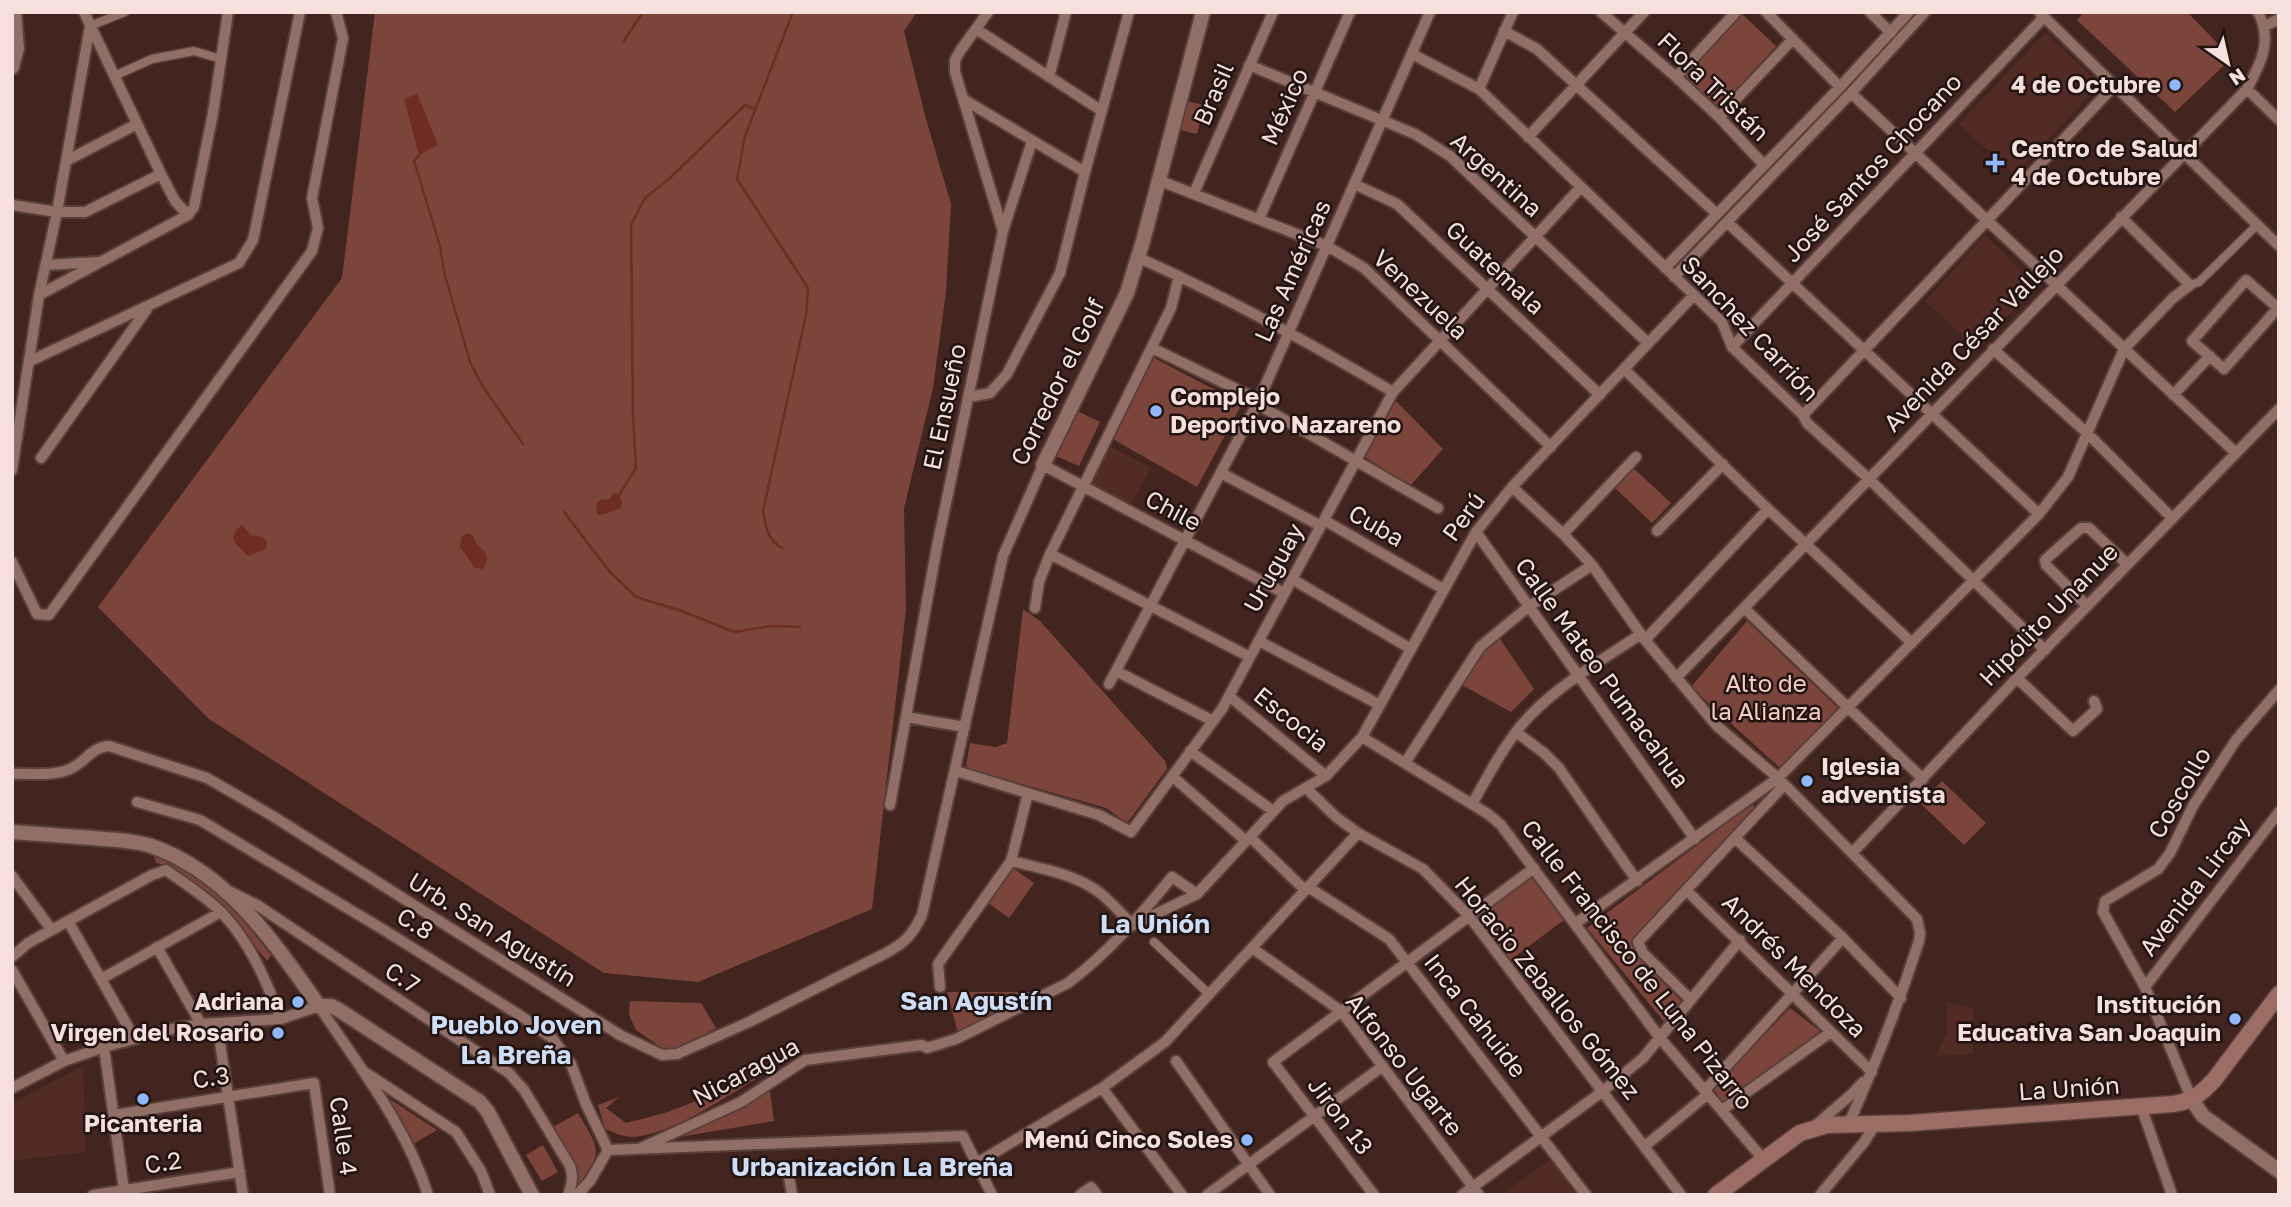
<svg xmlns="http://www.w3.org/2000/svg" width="2291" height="1207" font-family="'Golos Text',sans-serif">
<rect width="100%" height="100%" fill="#43251f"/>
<path fill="#512b24" d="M2045,33l55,51 -86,91 -55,-51z
M1985,235l52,51 -61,62 -51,-47z
M1111,447l40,21 -21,38 -40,-21z
M1946,1002l27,6v46l-37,2 11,-23z
M83,1066l3,86 -74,9v-58z
M1552,1159l24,36h-76z"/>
<path fill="#7b453b" d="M375,12h542l-13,19 22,88 25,85 -5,88 -13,96 -29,120 2,102 -34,299 -174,73 -94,-9 -395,-254 -111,-112 244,-329z
M2084,12h103l45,46 -57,54 -98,-92z
M1742,14l34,32 -58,63 -35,-33z
M1187,101l17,4 -7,29 -17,-4z
M1154,358l88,46 -45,83 -86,-49z
M1396,401l47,48 -33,37 -45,-29z
M1077,411l23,11 -21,44 -23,-10z
M1632,467l39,36 -19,20 -39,-37z
M1023,609l17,12 126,141 1,7 -40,54 -21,-15 -136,-39 -4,-3 4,-23 26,4 11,-4z
M1747,621l92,88 -59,59 -89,-81z
M1500,639l34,50 -23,23 -51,-28 15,-24z
M1942,781l44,42 -22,22 -44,-42z
M1752,804l3,4 -123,134 3,12 47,48 -17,21 -78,-95z
M154,857c49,9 87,61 117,98l-4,6 -43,-54 -58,-42 -10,-2z
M1013,868l21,15 -25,35 -21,-15z
M1529,874l35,46 -55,41 -31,-43z
M947,992h103l-25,11 -19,3 -48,27z
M630,1001l71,2 15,25 -39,22h-12l-29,-20 -7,-15z
M1790,1008l30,23 -96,74 -11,-17z
M759,1077c-34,20 -89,59 -128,60 -8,0 -18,-5 -26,-8l-7,-24 21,-8 -13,11 20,15 39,-10z
M769,1085l5,36 -107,18z
M385,1096l52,34 -24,14z
M578,1113c22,38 26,38 -2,75 7,-22 -12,-43 -23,-61z
M543,1145l15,27 -16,9 -16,-26z"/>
<path fill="#6f2d21" d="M417,94l21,51 -19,10 -15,-56z
M614,493l5,2 3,8 -1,5 -19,7 -5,-1 -1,-10 6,-5 6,1z
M242,525c14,16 5,7 22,13l3,3 -1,8 -18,7 -13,-13 -2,-6 3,-7z
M468,533l5,2c4,18 22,13 10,34l-8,-1 -15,-21 2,-11z"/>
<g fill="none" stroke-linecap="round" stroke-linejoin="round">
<path stroke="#6f2d21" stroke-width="2.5" d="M623,42l20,-30
M419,155l-5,6 26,85 4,26 26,90 13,25 40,57
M619,495l17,-27 -3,-52 -2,-191 14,-27 25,-20 75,-73 10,4
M564,512l45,59 27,26 46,14 52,21 38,-6 28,1
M782,548c-15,-9 -16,-20 -19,-37l43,-196 2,-27 -71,-109 8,-43 48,-124"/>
<defs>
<path id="pedestrian" d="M90,26l35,-14
M114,76l38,-17 42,-8 27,8
M2190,285l9,-3 58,-57
M1154,942l56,53"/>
<path id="minor" d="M84,12l77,162 14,27 13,14
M1601,12l75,65 43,40 45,48
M1766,12l74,75
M1870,12l21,21
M2040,13l239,233
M2265,26l14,-7
M976,29l126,82
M1504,31l33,18 180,165
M1412,54l67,35 243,233 10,25 71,68 4,8 62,56 176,171
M1249,65l166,69 35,22 198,187
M1049,77l17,-65
M1676,77l60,-65
M1479,89l34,-77
M2247,89l32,31
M1851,93l385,360
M963,99l122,73
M1719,117l74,-78
M1528,137l116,-125
M66,161l71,-37
M1158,180l169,66 37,22 187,179
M1354,184l43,20 203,191
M1194,193l79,-181
M12,205l45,7h28l76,-38
M1259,219l91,-207
M1727,222l312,292
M1003,231l29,-90
M1139,258c88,39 171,85 254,134
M46,265l52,-3
M1665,268l175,-181 69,-75
M1674,277l177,-184 74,-81
M2246,280l32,28 -54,61 -32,-28z
M39,295l149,-80 6,-8 19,-94 15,-101
M1732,347l312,-330
M1152,348l107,52
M1993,349l93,83 86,86
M30,361l209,-98 14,-23 47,-228
M1624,369l144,140 144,134
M2173,395l37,-39
M969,397l21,-4 17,-19 53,-101 25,-101 44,-160
M1257,404l181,104
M1803,415l311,-329
M41,458l106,-149
M12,470l27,-175 18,-83 33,-186
M1221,473l100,53
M1512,487l51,47 29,31 53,75 72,86 61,52 139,141 3,14 -1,8c-20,62 -43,122 -70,182
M1324,520l119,69
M1657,531l66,-67
M1476,532l219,307
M1563,534l73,-77
M1050,554l200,103
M12,562l25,52 12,1 263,-364 6,-23 -6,-30 31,-160 -7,-26
M1292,579l119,70
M2087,606l-41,-41 -1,-5 36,-32h8l38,36
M1035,608l4,-26 11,-28 121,-246 8,-32
M1744,608l179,171
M1645,640l123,-131
M1259,641l121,64
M1116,671l97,50
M1676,678l571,-589c14,-26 26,-49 11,-77
M2017,678l56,53 24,-22 -3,-8
M1109,684l148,-280 173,-392
M1229,696l97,80
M906,717l59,10
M1516,732l28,21 15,15 78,113
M1362,737l126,77 13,11 159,213 103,121
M1190,751l83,60
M1405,763l75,-116 48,-40 64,-42
M956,771l143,44 32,17 91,-123 171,-317 188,-205
M12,774c20,-1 42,3 60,-6 15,-8 20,-21 37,-22l98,32 64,37 349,220 42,20 15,-1 72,-32 137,-69c19,-10 27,-19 36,-38l81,-359 40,-91 241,128
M1172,776l74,65
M1306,788l30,29 22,16 65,36 46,47 212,279
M137,802l63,18 184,110 137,86 32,23 18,25 15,40 22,46
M1472,804c13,-22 24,-45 39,-65 29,-44 87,-76 130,-105
M890,805l47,-259 66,-315 -48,-159v-12l5,-9 28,-39
M1250,837l55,53
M1735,838l108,100 58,60
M1853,852l164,-174 262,-269
M1011,861c29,7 59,12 85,29 13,9 25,24 37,35l64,-31 86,-93 43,-25 36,-39 114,-205 36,-45 182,-192
M12,876l39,53
M1308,887l81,52 197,256
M1686,890l186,182
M231,892l26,13 252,168 15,17 46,76c4,10 2,19 -2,29
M68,921l67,118
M1576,923l202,-145 261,-264 29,-37 56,-128 49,-51 17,-13 -69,-68
M157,947l44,77
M1252,948l89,63 138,184
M12,957l16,-14 124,-68 14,-5c19,14 41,27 57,44 28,30 43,67 58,105
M12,970l52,91
M101,979l120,-67
M940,987l-2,-23 73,-103 17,-68
M2145,987l134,-175
M1691,1000l-48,-47 -5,-11 146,-157
M217,1023l26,172
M104,1047l20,143
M1176,1061l94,134
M366,1073l90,59 25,39 9,24
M12,1088l52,-27 40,-14 72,-19 25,-4 80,-5 38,-13c40,61 87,119 109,189
M1102,1088l80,107
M1705,1090l138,-152
M2192,1100l-47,-113 -42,-75 2,-11 53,-32 12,-16 23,-47 43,-66 43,-50
M2141,1106l31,89
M1722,1110l109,-78
M114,1115l200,-32 16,112
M1816,1125l37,-32 10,-11
M1645,1146l63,-52
M641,1148l100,-46 64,-42 117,-15 5,3 29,-9 112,-56c40,-30 73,-68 104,-106l25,17
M608,1150l355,-14 29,59
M977,1163l125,-75 63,-46 193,-209
M789,1177l3,18
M93,1195l147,-23
M577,1195l13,-14 18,-31
M1080,1195l11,-8 6,8
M1207,1195l176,-129
M1374,1195l-101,-133 261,-194
M1462,1195l141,-104 40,-33 97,-118
M1820,1195l45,-54 11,-18"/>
<path id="tertiary" d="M12,67l5,-19 -3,-36
M1043,465l84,-172 16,-52 60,-229
M12,832c27,2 54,4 81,6 19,2 40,2 58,8 77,26 124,98 168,160h12l8,4 141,92 8,10 44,83
M2192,1100l11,16 76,55"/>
<path id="secondary" d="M1716,1195l84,-62 27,-8 83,-2 263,-19c19,-3 28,-10 41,-24l65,-86"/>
</defs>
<use href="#pedestrian" stroke="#5a403b" stroke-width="11"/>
<use href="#minor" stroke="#5a403b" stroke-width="14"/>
<use href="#tertiary" stroke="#5a403b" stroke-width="18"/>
<use href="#secondary" stroke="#5a403b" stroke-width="19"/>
<use href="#pedestrian" stroke="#916e66" stroke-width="8"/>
<use href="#minor" stroke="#916e66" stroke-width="10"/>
<use href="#tertiary" stroke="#916e66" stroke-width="14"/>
<use href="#secondary" stroke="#9b6d64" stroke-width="16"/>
</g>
<g fill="#90b8fd" stroke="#201310" stroke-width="2.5">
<circle cx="2175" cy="85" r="7"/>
<path d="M1991.5 152.5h7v7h7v7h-7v7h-7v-7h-7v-7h7z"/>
<circle cx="1156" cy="411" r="7"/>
<circle cx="1807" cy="781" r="7"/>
<circle cx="298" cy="1002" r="7"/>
<circle cx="2235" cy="1019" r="7"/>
<circle cx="278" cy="1033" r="7"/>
<circle cx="143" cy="1099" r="7"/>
<circle cx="1247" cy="1140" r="7"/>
</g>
<g text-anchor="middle" stroke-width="5" stroke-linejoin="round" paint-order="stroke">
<g font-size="24" font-weight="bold" fill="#f5e0dc" stroke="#201310" text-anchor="end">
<text x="2161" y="93">4 de Octubre</text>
<text x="2011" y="157" text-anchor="start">Centro de Salud<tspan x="2011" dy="28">4 de Octubre</tspan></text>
<text x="1170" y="405" text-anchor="start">Complejo<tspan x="1170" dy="28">Deportivo Nazareno</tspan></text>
<text x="1821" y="775" text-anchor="start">Iglesia<tspan x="1821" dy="28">adventista</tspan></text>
<text x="284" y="1010">Adriana</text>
<text x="2221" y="1013">Institución<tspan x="2221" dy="28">Educativa San Joaquin</tspan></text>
<text x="264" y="1041">Virgen del Rosario</text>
<text x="143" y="1132" text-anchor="middle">Picanteria</text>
<text x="1233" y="1148">Menú Cinco Soles</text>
</g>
<g font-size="24" fill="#f5e0dc" stroke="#201310">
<text transform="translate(1713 87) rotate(44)" y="8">Flora Tristán</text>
<text transform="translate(1214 94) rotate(-67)" y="8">Brasil</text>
<text transform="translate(1285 107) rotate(-66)" y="8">México</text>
<text transform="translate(1873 168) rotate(-47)" y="8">José Santos Chocano</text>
<text transform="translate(1496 175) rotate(42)" y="8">Argentina</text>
<text transform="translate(1495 268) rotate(43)" y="8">Guatemala</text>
<text transform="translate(1293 271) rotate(-66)" y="8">Las Américas</text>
<text transform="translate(1420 295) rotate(43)" y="8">Venezuela</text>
<text transform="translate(1750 329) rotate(47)" y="8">Sanchez Carrión</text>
<text transform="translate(1974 339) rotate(-46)" y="8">Avenida César Vallejo</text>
<text transform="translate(1058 382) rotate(-64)" y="8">Corredor el Golf</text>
<text transform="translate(945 407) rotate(-78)" y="8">El Ensueño</text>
<text transform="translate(1173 511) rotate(28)" y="8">Chile</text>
<text transform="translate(1464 517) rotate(-54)" y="8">Perú</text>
<text transform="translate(1376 526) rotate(30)" y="8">Cuba</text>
<text transform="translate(1274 568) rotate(-61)" y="8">Uruguay</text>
<text transform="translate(2049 615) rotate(-46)" y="8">Hipólito Unanue</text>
<text transform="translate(1602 673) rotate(54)" y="8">Calle Mateo Pumacahua</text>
<text transform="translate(1291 720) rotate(39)" y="8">Escocia</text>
<text transform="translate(2180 793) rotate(-60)" y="8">Coscollo</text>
<text transform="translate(2195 887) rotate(-53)" y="8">Avenida Lircay</text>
<text transform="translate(415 924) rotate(32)" y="8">C.8</text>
<text transform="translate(492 930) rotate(32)" y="8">Urb. San Agustín</text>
<text transform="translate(1637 965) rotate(52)" y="8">Calle Francisco de Luna Pizarro</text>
<text transform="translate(1794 966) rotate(45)" y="8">Andrés Mendoza</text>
<text transform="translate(402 978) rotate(33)" y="8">C.7</text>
<text transform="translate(1547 988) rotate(51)" y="8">Horacio Zeballos Gómez</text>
<text transform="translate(1475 1016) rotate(52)" y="8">Inca Cahuide</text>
<text transform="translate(1404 1065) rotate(52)" y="8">Alfonso Ugarte</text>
<text transform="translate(746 1072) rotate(-28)" y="8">Nicaragua</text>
<text transform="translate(211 1078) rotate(-9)" y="8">C.3</text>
<text transform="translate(2069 1089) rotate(-4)" y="8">La Unión</text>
<text transform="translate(1340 1116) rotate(53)" y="8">Jiron 13</text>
<text transform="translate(343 1136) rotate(82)" y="8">Calle 4</text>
<text transform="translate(163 1163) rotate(-9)" y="8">C.2</text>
</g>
<g font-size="24" fill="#f6cbc2" stroke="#201310">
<text x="1766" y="692">Alto de<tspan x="1766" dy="28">la Alianza</tspan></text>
</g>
<g font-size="26" font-weight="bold" fill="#cedef8" stroke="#201310">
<text x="1155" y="933">La Unión</text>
<text x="976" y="1010">San Agustín</text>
<text x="516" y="1034">Pueblo Joven<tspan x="516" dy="30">La Breña</tspan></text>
<text x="872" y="1176">Urbanización La Breña</text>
</g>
</g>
<rect width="2291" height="1207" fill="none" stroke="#f5e0dc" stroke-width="28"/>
<g transform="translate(2228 63) rotate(146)" stroke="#201310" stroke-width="5" paint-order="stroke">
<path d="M0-5L12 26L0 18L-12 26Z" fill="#f5e0dc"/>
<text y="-10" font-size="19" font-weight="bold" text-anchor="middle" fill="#f5e0dc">N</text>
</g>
</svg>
